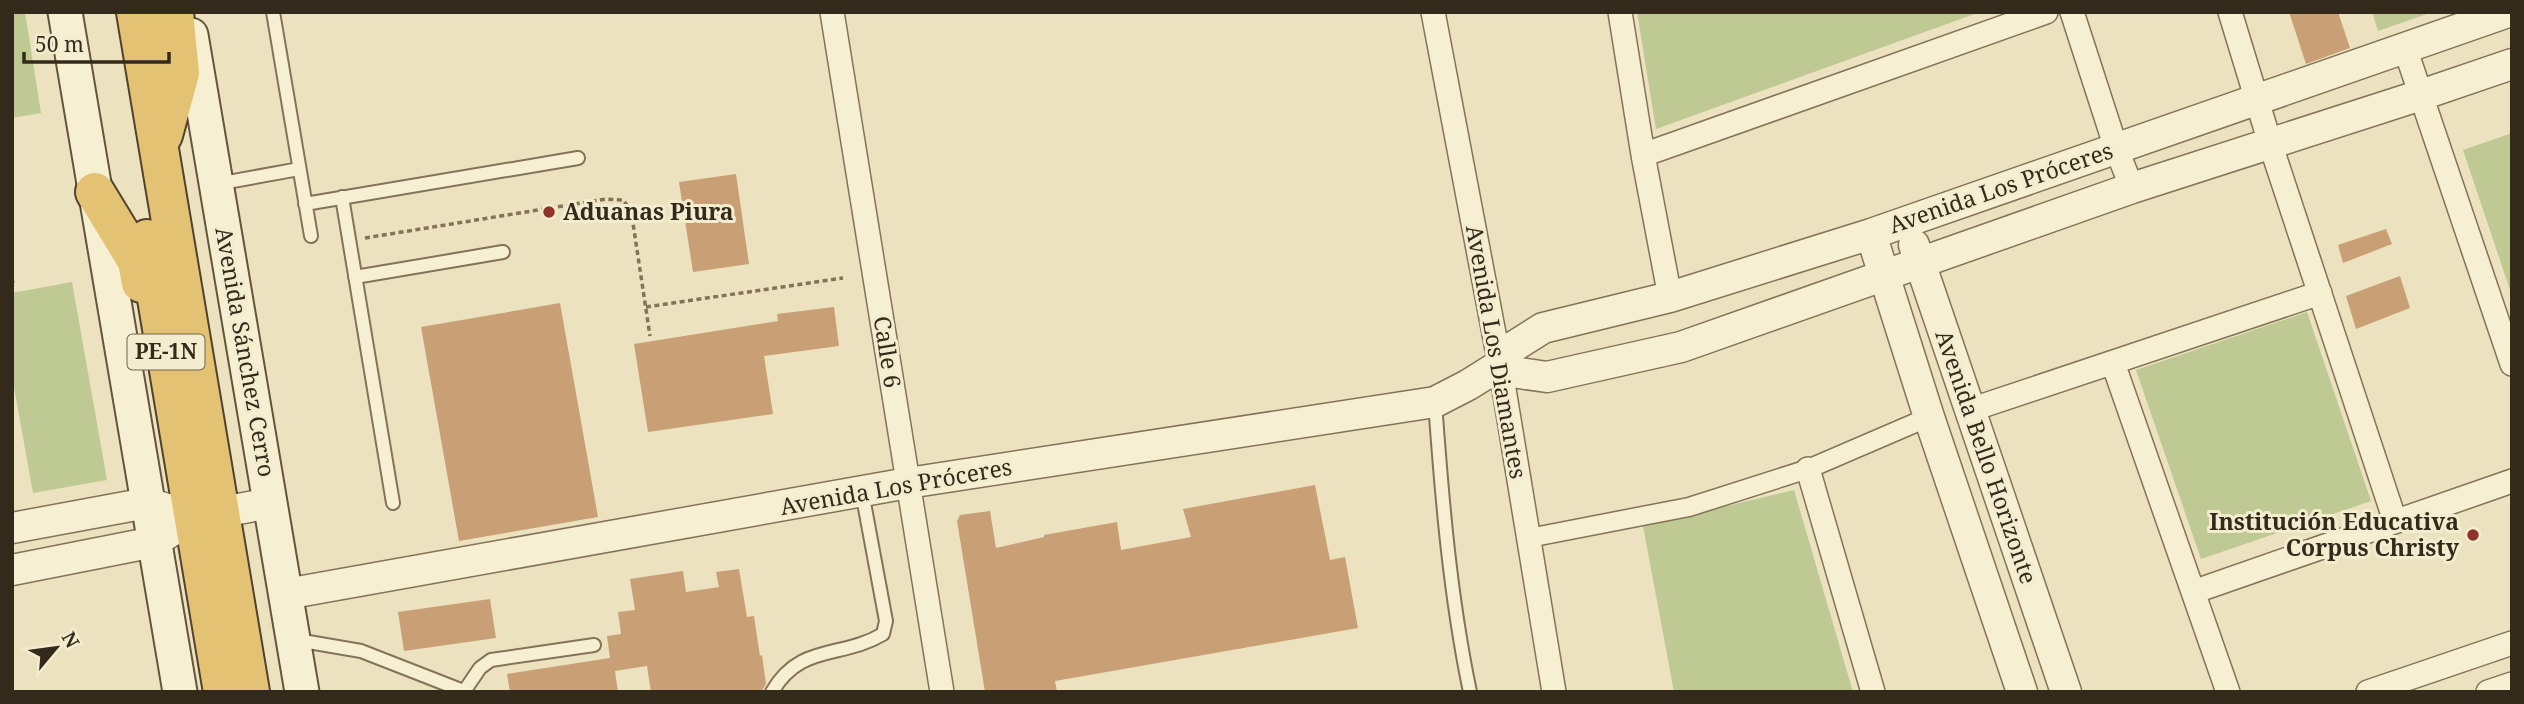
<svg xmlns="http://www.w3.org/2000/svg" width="2524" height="704" font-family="'Noto Serif',serif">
<rect width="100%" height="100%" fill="#ece2bf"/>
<path fill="#bec994" d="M25,12l16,101 -29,5v-105z
M1637,12h343l-324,117z
M2372,12h61l-55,19z
M2512,133v163l-49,-146z
M72,282l35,198 -74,13 -21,-117v-83z
M2307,312l64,189 -170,58 -65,-189z
M1794,490l59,202h-179l-31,-166z"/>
<path fill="#c9a076" d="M2289,12h49l12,36 -44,16z
M736,174l13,90 -56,8 -14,-90z
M2386,229l6,15 -49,19 -5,-18z
M2400,276l10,32 -54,21 -10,-33z
M560,303l38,214 -139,24 -38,-214z
M834,307l5,39 -75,10 9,58 -125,18 -14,-88 144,-23 -1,-7z
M1315,485l15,75 15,-3 13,71 -303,53 2,11h-72l-28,-171 3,-6 30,-4 6,37 48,-11v-2l73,-13 4,28 70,-13 -8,-28z
M739,569l8,48 7,-1 6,40 2,-1 4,29 -5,8h-110l-4,-26 -32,5 3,21h-108l-3,-18 103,-16 -3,-22 14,-2 -3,-22 17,-2 -5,-31 53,-8 3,21 33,-5 -3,-15z
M490,599l6,39 -92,13 -6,-39z"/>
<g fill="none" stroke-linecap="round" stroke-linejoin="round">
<defs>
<path id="service" d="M273,12l38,224
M217,184l82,-15
M342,197l51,306
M305,204l273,-46
M355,277l148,-25
M1435,402c7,97 15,194 35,290
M297,640l64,11 105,41
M465,690l15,-22 11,-8 103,-15
M772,692c28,-49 69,-33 111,-58l3,-13 -24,-129"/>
<path id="pedestrian" d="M1529,538l160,-31 119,-38 121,-52"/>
<path id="minor" d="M832,12l110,680
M1433,12l67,353 54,327
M1620,12l23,143 27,142
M2072,12l44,136 16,40
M2230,12l40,131 125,378
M2405,48l107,316
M1643,155l403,-143
M2113,363l115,329
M1970,410l350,-117
M1808,469l65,223
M2193,592l319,-111
M2368,692l144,-49
M2488,692l24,-8"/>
<path id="tertiary" d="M1871,234l58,183 93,275
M1914,245l152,447
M1500,365l19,8 28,4 134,-30 451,-159 289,-93 91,-31
M12,528l135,-25 47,14
M12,570l142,-28 40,-25 77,-14
M286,594l622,-111 527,-81 33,-17 32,-20 13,-18 30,-19 127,-31 201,-63 637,-222"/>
<path id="secondary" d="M65,12l115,680
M191,35l111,657"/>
<path id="trunk" d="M136,12l114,680
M163,135l17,-62 -6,-61
M95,192l42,69 4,22
M147,239l76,453"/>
</defs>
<use href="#service" stroke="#847358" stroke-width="16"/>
<use href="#pedestrian" stroke="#847358" stroke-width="21"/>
<use href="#minor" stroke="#847358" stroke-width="26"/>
<use href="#tertiary" stroke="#847358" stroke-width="33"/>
<use href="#secondary" stroke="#65543c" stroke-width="37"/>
<use href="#trunk" stroke="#51412d" stroke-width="42"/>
<path stroke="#847358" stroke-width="3.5" stroke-dasharray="5 3.5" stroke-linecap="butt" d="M365,238l241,-39 17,1 8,10 19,126
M12,279l1,4
M646,307l197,-29"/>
<use href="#service" stroke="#f7efd2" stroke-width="12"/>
<use href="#pedestrian" stroke="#f7efd2" stroke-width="18"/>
<use href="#minor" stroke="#f7efd2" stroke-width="23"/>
<use href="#tertiary" stroke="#f7efd2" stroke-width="30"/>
<use href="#secondary" stroke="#f7efd2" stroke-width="33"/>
<use href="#trunk" stroke="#e4c274" stroke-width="38"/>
</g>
<g fill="#90332b" stroke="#f4ecce" stroke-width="2.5">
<circle cx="549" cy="212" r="7"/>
<circle cx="2473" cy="535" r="7"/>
</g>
<g text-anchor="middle" stroke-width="6" stroke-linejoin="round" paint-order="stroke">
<rect fill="#f4ecce" stroke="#6e6451" stroke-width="2" x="127.5" y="334.5" width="77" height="35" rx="5"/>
<g font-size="21" font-weight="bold" fill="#342a1c">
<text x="166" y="359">PE-1N</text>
</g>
<g font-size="23" fill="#342a1c" stroke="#f4ecce">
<text transform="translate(2001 188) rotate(-19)" y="8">Avenida Los Próceres</text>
<text transform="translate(245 352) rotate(80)" y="8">Avenida Sánchez Cerro</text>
<text transform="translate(887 352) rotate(81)" y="8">Calle 6</text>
<text transform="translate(1496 352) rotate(80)" y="8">Avenida Los Diamantes</text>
<text transform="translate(1986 457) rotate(71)" y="8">Avenida Bello Horizonte</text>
<text transform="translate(896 487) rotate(-10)" y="8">Avenida Los Próceres</text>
</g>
<g font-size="23" font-weight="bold" fill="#342a1c" stroke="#f4ecce" text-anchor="start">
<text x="563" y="220">Aduanas Piura</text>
<text x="2459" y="530" text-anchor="end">Institución Educativa<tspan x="2459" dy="26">Corpus Christy</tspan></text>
</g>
</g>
<rect width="2524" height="704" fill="none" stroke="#342a1c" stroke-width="28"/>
<g transform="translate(56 648) rotate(61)" stroke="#f4ecce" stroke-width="5" paint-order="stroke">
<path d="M0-5L12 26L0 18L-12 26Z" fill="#342a1c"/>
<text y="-10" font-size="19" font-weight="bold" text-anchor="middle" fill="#342a1c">N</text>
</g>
<path d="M24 52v10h145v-10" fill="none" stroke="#342a1c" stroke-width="3.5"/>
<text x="35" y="52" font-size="21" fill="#342a1c" stroke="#f4ecce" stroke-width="5" paint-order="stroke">50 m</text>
</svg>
